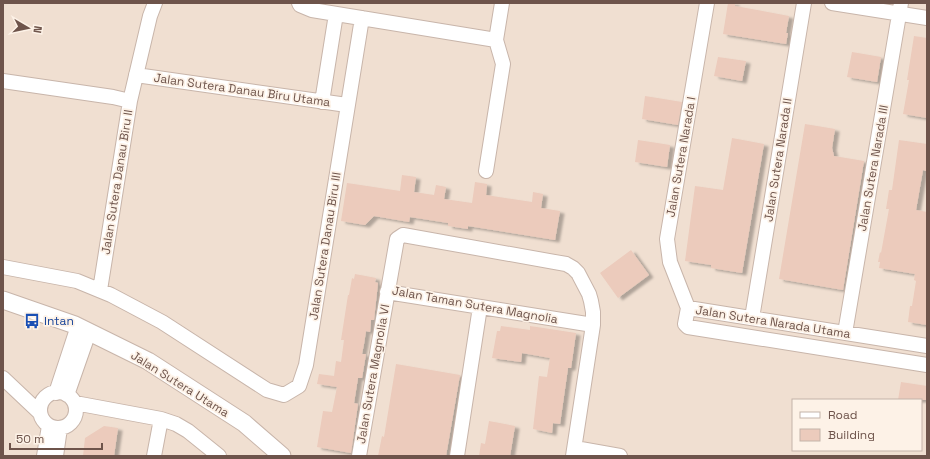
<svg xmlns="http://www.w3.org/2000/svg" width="930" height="459" font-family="'Space Grotesk',sans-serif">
<defs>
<filter id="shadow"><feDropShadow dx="4.5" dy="2.5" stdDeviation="1" flood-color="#0004"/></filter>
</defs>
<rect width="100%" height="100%" fill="#f9eee2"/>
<path fill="#f0dfd1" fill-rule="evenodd" d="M3,3h924v453h-924zM793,400h128v50h-128z"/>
<path fill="#eccbbc" filter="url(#shadow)" d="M728,3h7v3l54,10 -3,17h2l-2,11 -63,-10z
M914,36l13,2v80l-24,-4 6,-34h-2z
M852,52l29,5 -4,25 -30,-5z
M718,57l28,4 -4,20 -28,-5z
M645,96l37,6 -4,23 -36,-6z
M805,124l30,5 -3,19 2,8 30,5 -21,129 -64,-11z
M732,138l32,6 -22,129 -31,-5v-3l-26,-4 10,-75 28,4z
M638,140l32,5 -3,22 -32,-5z
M899,140l28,4v20l-1,7 -3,-1 -7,40 11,2v113l-19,-3 2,-16h2l4,-25 -2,-1 1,-6 -36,-6 1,-6h-2l2,-10 1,1 8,-44h-3l3,-19h3z
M402,175l14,2 -2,15 20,3 2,-10 10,2 -2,12 28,4 3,-21 12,2 -1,11 46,7 1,-10 10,2 -2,14 19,3 -5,29 -87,-14v3l-20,-3v-3l-38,-6 -1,5 -35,-6 -9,9 -24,-4 6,-38 53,8z
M631,250l18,25 -31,23 -18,-25z
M355,274l21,4 -1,4 3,1 -4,37h-3l-1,12 -4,-1 -2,13 -2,10h4l-4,24h-4l-4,25 4,1 -7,49 -34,-6 6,-36 9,1 5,-25 -20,-3 2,-10 15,2 2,-15 5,1 3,-22h-3l7,-45h1l3,-17 2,1z
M501,326l29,4v-4l46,7 -5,35h-3l-8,56 -7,-1 -1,10 -19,-4 6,-53 8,1 3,-19 -28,-5 -1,9 -29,-4 5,-27h3z
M396,364l64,11 -14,81h-68l4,-20 2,1z
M901,382l26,4v14h-29z
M489,421l26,5 -5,30h-31l2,-13 4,1z
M104,426l14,2 -4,28h-31l2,-18z"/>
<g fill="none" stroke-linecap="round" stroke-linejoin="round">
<defs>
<path id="minor" d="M299,3l1,2 12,5 184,30
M832,3l95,15
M136,75l211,30
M3,81l110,16 17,4
M322,102l14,-88
M486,171l17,-107 -7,-24 6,-37
M3,267l74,14 34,14 51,27 105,68 17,5 15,-9 7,-21 56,-347
M100,290l30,-189 20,-85 5,-13
M387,292l206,33
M688,308l-18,-46 -3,-23 40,-236
M752,318l52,-315
M845,333l56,-330
M927,346l-239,-38 -3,16 3,3 239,38
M3,378l37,35
M40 410a18 18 0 1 1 36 0a18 18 0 1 1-36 0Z
M56,393l22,-67
M67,395l22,-63
M75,403l86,16 15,5 12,7 31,25
M575,448l45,8
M44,456l5,-30
M56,456l4,-28
M154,456l7,-37
M359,456l38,-217 6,-4 163,29 7,4 5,5 11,21 2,7 2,11v13l-20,131
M457,456l23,-149"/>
<path id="tertiary" d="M3,300l72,25 73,36 96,62 38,33"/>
</defs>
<use href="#minor" stroke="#c8b5aa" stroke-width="16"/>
<use href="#tertiary" stroke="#c8b5aa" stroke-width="19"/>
<use href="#minor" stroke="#fff" stroke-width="14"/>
<use href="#tertiary" stroke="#fff" stroke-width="17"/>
</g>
<defs>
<symbol id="bus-bare" viewBox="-9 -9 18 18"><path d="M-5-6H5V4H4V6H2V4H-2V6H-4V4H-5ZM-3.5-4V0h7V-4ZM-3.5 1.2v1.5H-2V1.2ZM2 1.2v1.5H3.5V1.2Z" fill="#1a4fb4" stroke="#fdf2e7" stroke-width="2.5" paint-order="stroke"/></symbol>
</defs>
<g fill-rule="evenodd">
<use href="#bus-bare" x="21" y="310" width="22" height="22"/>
</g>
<g text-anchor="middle" stroke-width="3.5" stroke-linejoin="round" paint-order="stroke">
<g font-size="12" fill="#6e544b" stroke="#fdf2e7">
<text transform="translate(242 90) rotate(8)" y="4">Jalan Sutera Danau Biru Utama</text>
<text transform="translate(681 157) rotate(-80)" y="4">Jalan Sutera Narada I</text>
<text transform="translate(778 160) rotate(-81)" y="4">Jalan Sutera Narada II</text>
<text transform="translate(873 168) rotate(-80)" y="4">Jalan Sutera Narada III</text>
<text transform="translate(117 182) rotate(-81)" y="4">Jalan Sutera Danau Biru II</text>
<text transform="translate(325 246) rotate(-81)" y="4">Jalan Sutera Danau Biru III</text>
<text transform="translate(475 305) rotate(10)" y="4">Jalan Taman Sutera Magnolia</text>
<text transform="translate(773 322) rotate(9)" y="4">Jalan Sutera Narada Utama</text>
<text transform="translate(373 374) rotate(-80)" y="4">Jalan Sutera Magnolia VI</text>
<text transform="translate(180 384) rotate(32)" y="4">Jalan Sutera Utama</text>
</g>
<g font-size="12" fill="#164399" stroke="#fdf2e7" text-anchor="start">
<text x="44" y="325">Intan</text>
</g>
</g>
<rect width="930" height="459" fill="none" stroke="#6e544b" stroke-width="8"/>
<rect x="792" y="399" width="130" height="52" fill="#fdf2e7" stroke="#c4b3a9"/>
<rect x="800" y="412" width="20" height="6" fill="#ffffff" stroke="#c4b3a9"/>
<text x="828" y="419" font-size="12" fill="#6e544b">Road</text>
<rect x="800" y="429" width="20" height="12" fill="#eccbbc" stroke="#c4b3a9"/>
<text x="828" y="439" font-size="12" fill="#6e544b">Building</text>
<g transform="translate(28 28) rotate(99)" stroke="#fdf2e7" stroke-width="3" paint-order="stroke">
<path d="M0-3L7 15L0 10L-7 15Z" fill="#6e544b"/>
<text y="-6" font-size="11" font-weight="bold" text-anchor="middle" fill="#6e544b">N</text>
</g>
<path d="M10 443v6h92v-6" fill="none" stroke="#6e544b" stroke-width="2"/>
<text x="16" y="443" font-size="12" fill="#6e544b" stroke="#fdf2e7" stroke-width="3" paint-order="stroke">50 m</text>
</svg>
